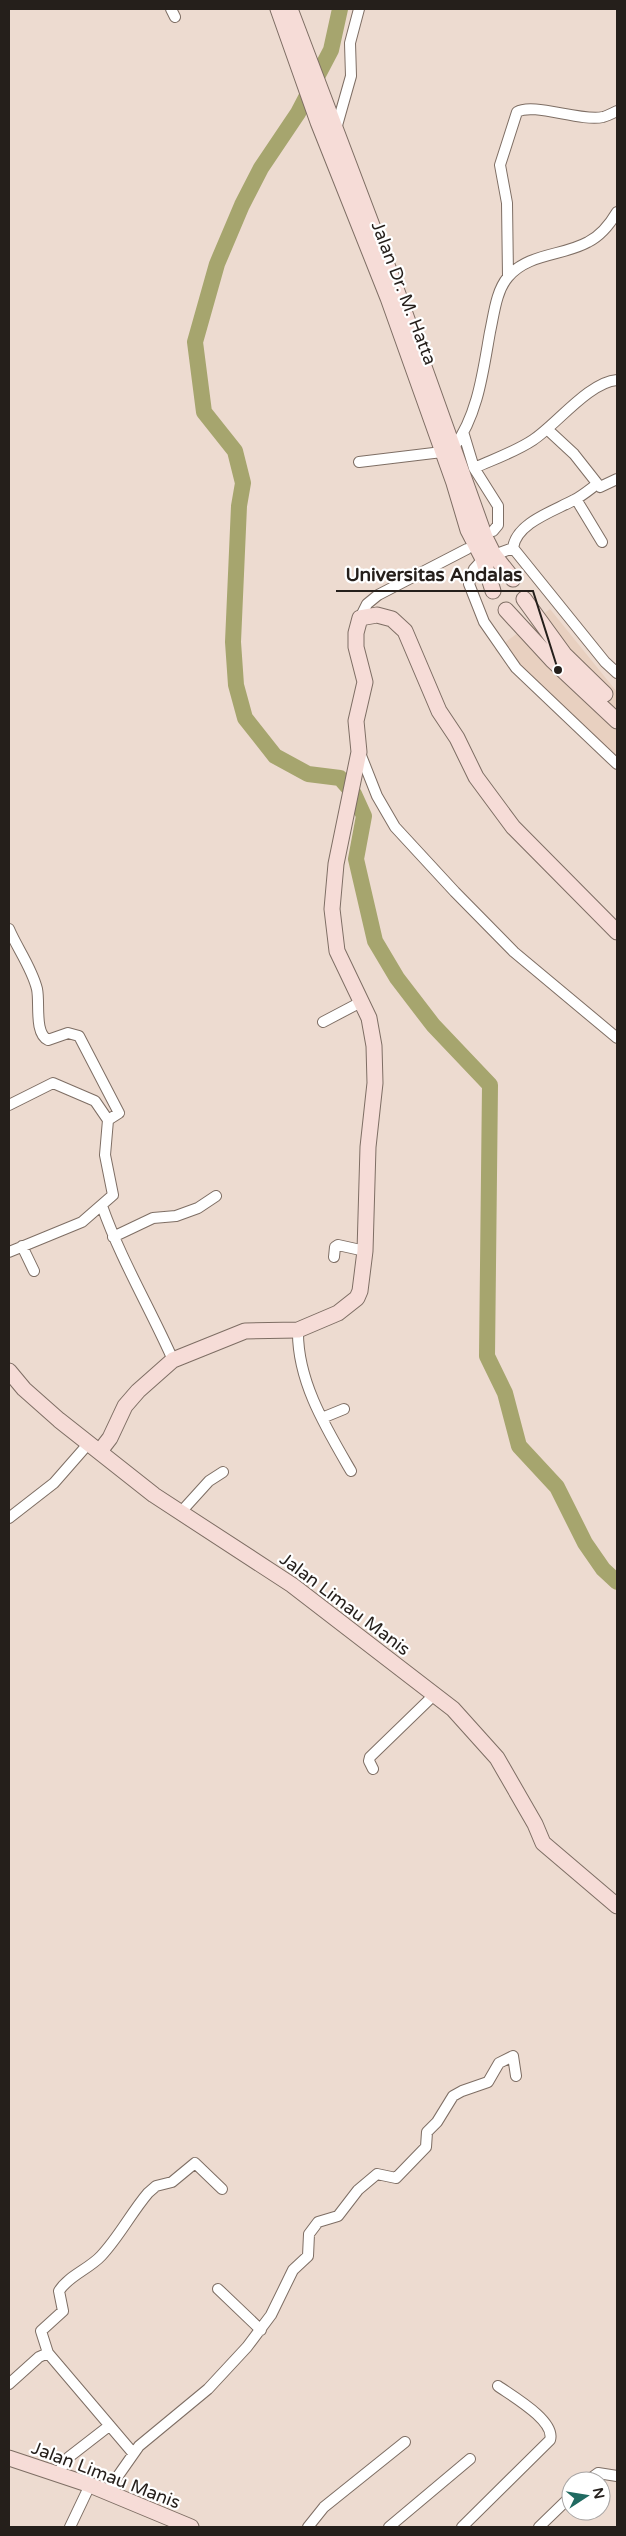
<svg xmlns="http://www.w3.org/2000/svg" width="626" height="2536" font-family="'Varela Round',sans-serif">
<rect width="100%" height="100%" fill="#eddbd0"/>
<path fill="#e8d0c0" d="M550,609l67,83v72l-38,-33 -84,-81z"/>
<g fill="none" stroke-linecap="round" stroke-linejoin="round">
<path stroke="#a6a56e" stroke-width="16" d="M340,9l-9,41 -33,63 -37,55 -19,37 -25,59 -22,78 9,70 31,39 8,32 -4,23 -6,136 3,43 9,33 30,38 33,18 32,4 14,16 10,22 -8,43 19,82 22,37 36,47 57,60 -3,271 18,37 14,53 38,41 28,56 18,26 14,13"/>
<defs>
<path id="street" d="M171,9l4,8
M336,129l15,-53 -1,-33 9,-34
M508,276l-1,-73 -7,-38 17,-53c16,-10 63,10 86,5 4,-1 10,-4 14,-6
M547,429l27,25 26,33 17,-8
M464,435l10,33 24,38v19l-5,6
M454,447c24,-32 29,-76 36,-115 4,-18 6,-41 18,-55 20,-24 55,-21 80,-35 12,-6 22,-18 29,-30
M359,462l83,-10
M474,468c20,-9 41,-16 59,-28 23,-15 56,-58 84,-60
M576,499l26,43
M513,548c3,-25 41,-37 61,-48 8,-4 15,-10 23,-16
M494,555l19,-7 92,114 12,11
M483,559l-9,10 -5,15 15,38 32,46 101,96
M360,618l7,-14 11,-9 89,-46
M360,753l17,43 18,31 60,65 59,60 103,86
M9,929c8,19 23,39 28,60 3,14 -3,44 11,51l20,-7 11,3 40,77 -11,7
M323,1022l38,-20
M9,1105l44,-22 42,18 13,19 -3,35 8,40 -31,27 -73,30
M102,1206c19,54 48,102 71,154
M113,1237l40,-19 23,-2 22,-8 18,-12
M22,1246l12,25
M334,1257l1,-10 3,-2 27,6
M298,1330c-1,51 28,98 53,141
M322,1418l22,-9
M180,1513l29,-32 14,-9
M9,1518l45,-35 35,-40
M373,1769l-4,-8 1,-4 64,-62
M218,2289l43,41
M48,2353l-7,-22 22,-20 -4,-20c9,-15 30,-22 42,-35 18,-19 30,-43 47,-63l8,-7 16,-4 23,-19 27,26
M9,2384l30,-27 9,-4 85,100
M57,2474l12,-17 40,-31
M587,2481l11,-8 19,3
M106,2493l33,-47 69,-57 39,-42 24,-32 22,-45 15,-14 1,-22 9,-12 20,-6 20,-26 19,-16 19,4 30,-31 1,-15 10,-10 16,-26 9,-5 26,-9 11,-19 14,-7 3,20
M70,2527l20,-42
M308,2527l16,-20 81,-65
M389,2527l81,-68
M462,2527l88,-87c6,-19 -38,-44 -52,-54
M539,2527l32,-31"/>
<path id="secondary" d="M278,9l40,113 70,176 66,185 14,47 15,29 10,32
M290,9l108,285 87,243 9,18 19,24
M524,599l40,55 41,40
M506,610l46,50 65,61
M9,1371l15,18 35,31 95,75 138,90 161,124 44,49 38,66 8,19 74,63
M100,1451l10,-13 15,-32 13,-15 35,-31 72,-29 53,-1 40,-17 19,-15 3,-7 5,-40 3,-104 7,-64 -1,-37 -5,-28 -32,-67 -5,-42 4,-45 23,-112 -3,-31 9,-39 -9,-35v-14l4,-15 17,-3 15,4 13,12 34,80 18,27 19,39 37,50 104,105
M9,2458l81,27 101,42"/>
</defs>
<use href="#street" stroke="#7e6e64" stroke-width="12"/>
<use href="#secondary" stroke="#7e6e64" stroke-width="17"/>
<use href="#street" stroke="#fff" stroke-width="10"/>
<use href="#secondary" stroke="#f6dcd7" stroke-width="15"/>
</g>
<g text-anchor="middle" stroke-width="4.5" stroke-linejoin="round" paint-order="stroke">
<g font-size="18" fill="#251f1b" stroke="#fff">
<text transform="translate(404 293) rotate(69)" y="6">Jalan Dr. M. Hatta</text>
<text transform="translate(345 1604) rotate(37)" y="6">Jalan Limau Manis</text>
<text transform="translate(106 2475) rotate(21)" y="6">Jalan Limau Manis</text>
</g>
</g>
<path fill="none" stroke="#251f1b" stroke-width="2" d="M558 670L533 591H336"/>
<circle fill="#251f1b" stroke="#fff" stroke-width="2" cx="558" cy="670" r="5"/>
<g font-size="19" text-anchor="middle" font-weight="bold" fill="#251f1b" stroke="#fff" stroke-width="4.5" stroke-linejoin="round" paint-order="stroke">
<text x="434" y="581">Universitas Andalas</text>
</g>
<rect width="626" height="2536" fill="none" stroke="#251f1b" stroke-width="20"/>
<g transform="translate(586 2496) rotate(78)"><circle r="24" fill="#ffffff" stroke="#a8a5a4"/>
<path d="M0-4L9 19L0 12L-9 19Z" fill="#206a61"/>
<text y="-8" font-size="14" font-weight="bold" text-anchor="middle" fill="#251f1b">N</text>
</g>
</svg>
